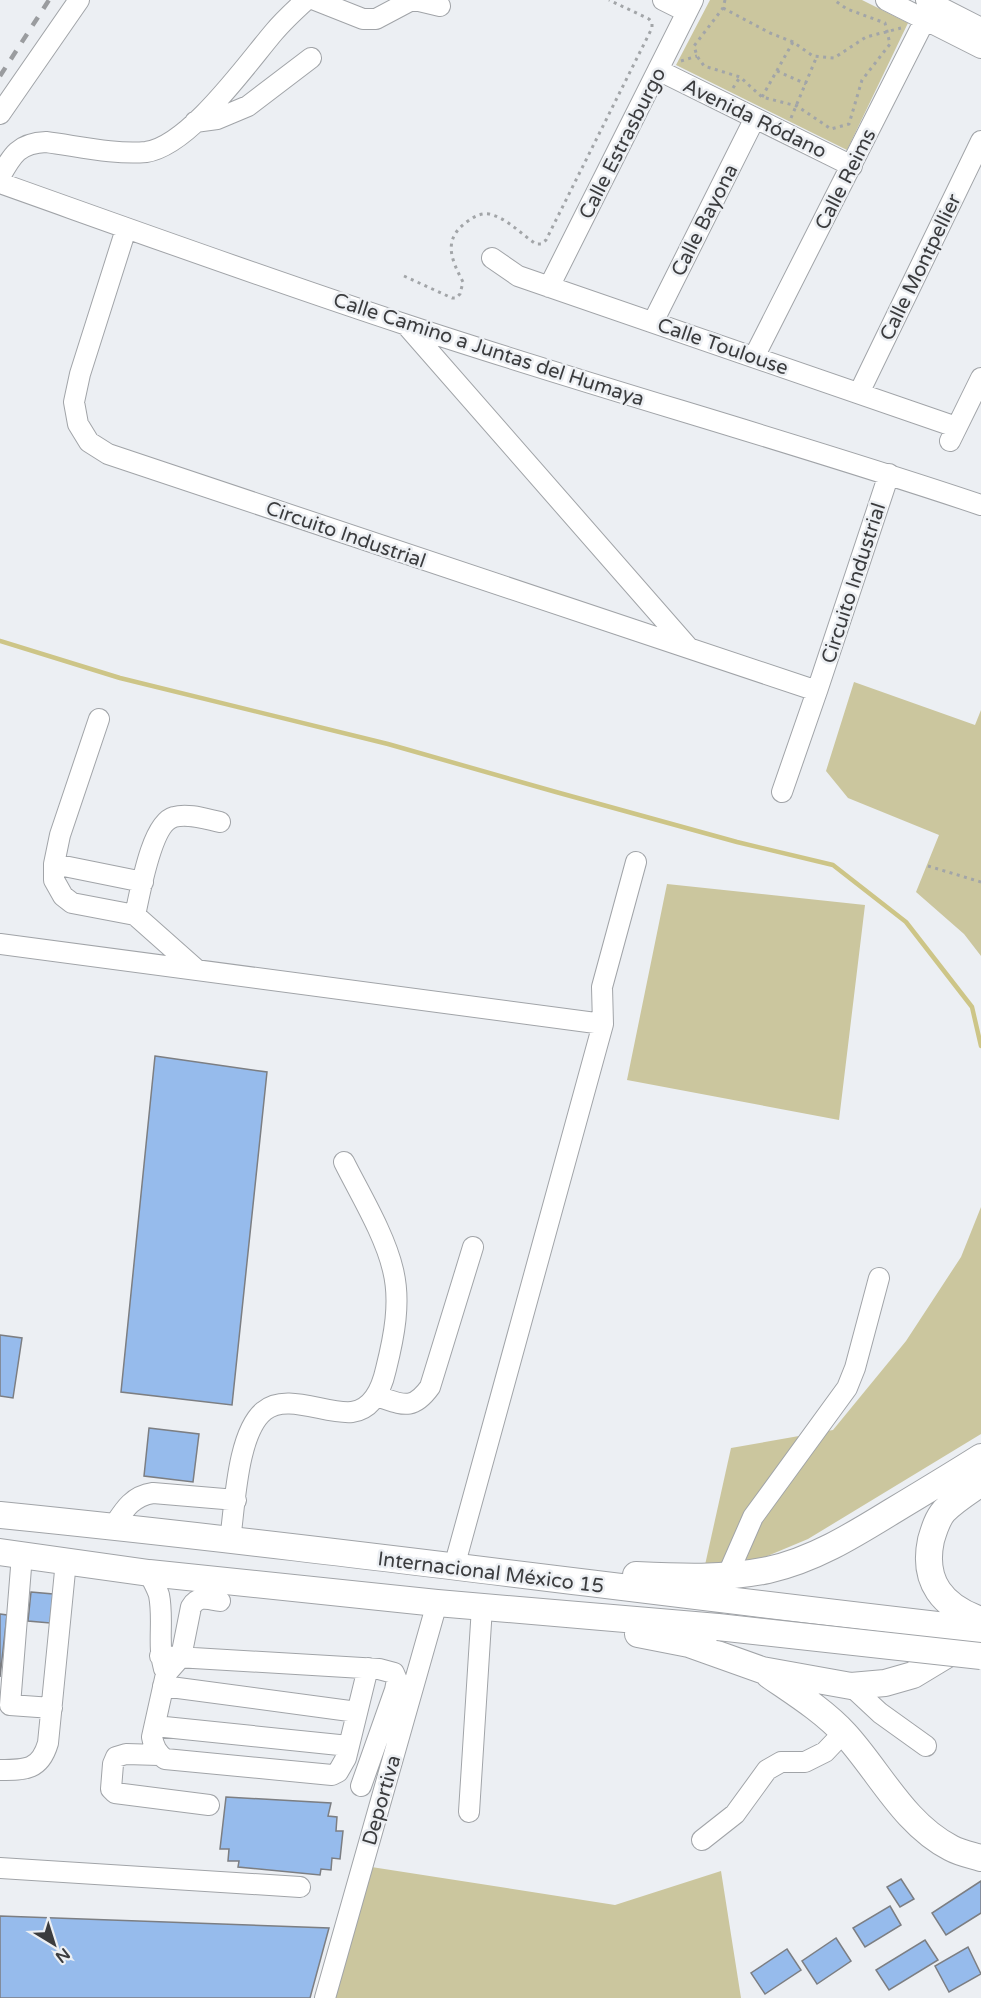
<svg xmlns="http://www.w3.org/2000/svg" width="981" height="1998" font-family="'Varela Round',sans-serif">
<rect width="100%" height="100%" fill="#eceff3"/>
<path fill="#cbc69e" d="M710,0h152l46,23 -61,127 -171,-85z
M854,682l121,43 6,-15v246l-17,-22 -48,-42 23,-57 -91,-37 -22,-27z
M667,884l198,21 -26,215 -212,-40z
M981,1207v227l-173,105 -60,25 -43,1 26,-117 102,-18 73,-89 55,-84z
M365,1866l250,39 106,-34 20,127h-410z"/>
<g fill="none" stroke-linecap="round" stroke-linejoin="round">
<path stroke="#cdc587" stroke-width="4.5" d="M0,641l120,37 268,66 168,48 181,50 96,23 73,57 66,85 9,39"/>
</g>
<path fill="#96bbec" stroke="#7c7e82" stroke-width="1.5" d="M155,1056l112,16 -35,333 -111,-13z
M0,1335l22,3 -9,60 -13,-2z
M149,1428l50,6 -6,48 -49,-6z
M31,1592l22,2 -3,29 -22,-2z
M0,1614l7,1 -7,62z
M226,1797l105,6 -3,13 9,1 -1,14h7l-3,28 -8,-1 -1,12 -10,-1 -1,6 -82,-8 1,-6h-11l1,-12h-9z
M901,1879l13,20 -14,8 -13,-20z
M981,1881v32l-35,22 -14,-22z
M890,1906l11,19 -36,22 -12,-19z
M0,1916l329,12 -19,70h-310z
M836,1938l15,23 -34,23 -15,-23z
M925,1940l13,20 -49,30 -13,-20z
M968,1947l13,27 -32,18 -14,-26z
M787,1949l14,21 -36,24 -14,-21z"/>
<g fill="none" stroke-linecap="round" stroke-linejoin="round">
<defs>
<path id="minor" d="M315,0l48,19h13l34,-18h9l21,5
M663,0l24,12
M886,0l95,48
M926,0l55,28
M658,70l194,96
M0,114l79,-114
M195,122l22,-3 31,-13 63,-48
M0,177c12,-22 19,-34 46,-35 31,4 69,13 100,10 43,-6 100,-87 128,-120 10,-12 21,-22 32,-32
M0,183c135,48 270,97 407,142 190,63 384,116 574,180
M126,229l-46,145 -6,28 4,22 11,18 19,12 709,237 -35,101
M492,258l26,18 438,151
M549,287l144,-287
M653,322l102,-204
M407,326l281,321
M754,357l181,-357
M859,393l122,-252
M950,441l31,-63
M817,691l72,-217
M99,719l-39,116 -6,29v16l9,16 9,7 63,12 62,55
M54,864l89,18
M135,915c5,-21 16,-92 39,-98 14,-4 32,2 46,5
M0,944l603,80 -149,543
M603,1024l-1,-37 34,-125
M376,1396c26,8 36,16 54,-9l43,-140
M113,1527c11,-17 19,-31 40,-34l83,7
M230,1540c5,-34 7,-107 34,-129 22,-19 63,4 88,1 22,-3 30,-25 34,-43 8,-32 15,-67 7,-99 -8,-35 -33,-76 -49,-108
M22,1555l-12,150 42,3
M149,1573c3,7 8,15 10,22 5,25 -2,50 5,74
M728,1574l25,-57 94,-129 8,-20 24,-90
M220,1601c-12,-2 -22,-6 -29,6l-10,50 -15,17 -14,63c2,10 5,16 13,22l167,16 6,-3 8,-14 22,-90
M160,1656l219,13 15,4 3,7 -2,10 -34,96
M163,1686l194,26
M851,1686l29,27 46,33
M155,1726l194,20
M159,1755l-33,-1 -10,3 -3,7 -2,25 4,4 94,12
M0,1770c26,0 40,0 48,-27l18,-182
M469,1812l13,-205
M702,1840l33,-26 32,-44 14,-8h24l20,-10 19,-20
M0,1868l300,19
M325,1998l112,-395"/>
<path id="major" d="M981,1483c-13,9 -26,17 -37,28 -7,8 -10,19 -13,29 -9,42 12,67 50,80
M0,1515c328,33 654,78 981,115
M0,1552l149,21 288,30 281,24
M636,1575c43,2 89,4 132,-5 45,-10 84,-34 123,-58 30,-18 60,-36 90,-55
M638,1634l51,10 73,26 89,16 34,-3 28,-8 48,-29
M769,1675c26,18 55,36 76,59 34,37 59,90 106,114 9,5 20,7 30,10"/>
</defs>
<use href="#minor" stroke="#a1a4a8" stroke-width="22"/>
<use href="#major" stroke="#a1a4a8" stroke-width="28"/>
<path stroke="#a2a5a8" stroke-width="3" stroke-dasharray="3 4.5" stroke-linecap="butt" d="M725,0l-2,8 -29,38 3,10 7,10 36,11 22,20 35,9 34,23 18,-5 13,-44 28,-36 -5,-21 -38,-14 -13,-9
M723,8l47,25 23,9 20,14 21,2 32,-21 35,-9
M681,61l16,-5
M777,71l29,13
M733,88l7,-11
M762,97l31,-55
M791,118l26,-62
M404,276l48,22h4l4,-4 3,-12c-12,-23 -21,-43 5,-61 7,-5 13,-8 21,-7 18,4 32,20 47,30h5l5,-4 106,-212v-5l-3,-4 -40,-19
M928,866l53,16"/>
<use href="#minor" stroke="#fff" stroke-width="20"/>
<use href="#major" stroke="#fff" stroke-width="26"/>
<path stroke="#9a9c9f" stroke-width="4.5" stroke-dasharray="10 10" stroke-linecap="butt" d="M0,76l49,-76"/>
<defs>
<path id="major-bridge" d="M718,1627l263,29"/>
</defs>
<use href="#major-bridge" stroke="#a1a4a8" stroke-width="28" stroke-linecap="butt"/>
<use href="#major-bridge" stroke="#fff" stroke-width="26"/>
</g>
<g text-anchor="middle" stroke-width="5" stroke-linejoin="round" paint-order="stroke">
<g font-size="20" fill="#3b3c3e" stroke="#eceff3">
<text transform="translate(755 118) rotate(26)" y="7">Avenida Ródano</text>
<text transform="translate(622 143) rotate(-63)" y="7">Calle Estrasburgo</text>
<text transform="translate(845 179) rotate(-63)" y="7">Calle Reims</text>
<text transform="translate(704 220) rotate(-63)" y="7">Calle Bayona</text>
<text transform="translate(920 267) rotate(-64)" y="7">Calle Montpellier</text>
<text transform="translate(723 346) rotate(19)" y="7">Calle Toulouse</text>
<text transform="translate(489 349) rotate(18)" y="7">Calle Camino a Juntas del Humaya</text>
<text transform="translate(346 534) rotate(19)" y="7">Circuito Industrial</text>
<text transform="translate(853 583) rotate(-72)" y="7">Circuito Industrial</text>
<text transform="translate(491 1572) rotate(7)" y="7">Internacional México 15</text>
<text transform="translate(381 1800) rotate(-74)" y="7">Deportiva</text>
</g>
</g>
<g transform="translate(54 1944) rotate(142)" stroke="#eceff3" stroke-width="4.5" paint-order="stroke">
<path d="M0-4.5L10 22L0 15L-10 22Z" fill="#3b3c3e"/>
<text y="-9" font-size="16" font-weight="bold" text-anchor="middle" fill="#3b3c3e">N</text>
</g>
</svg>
